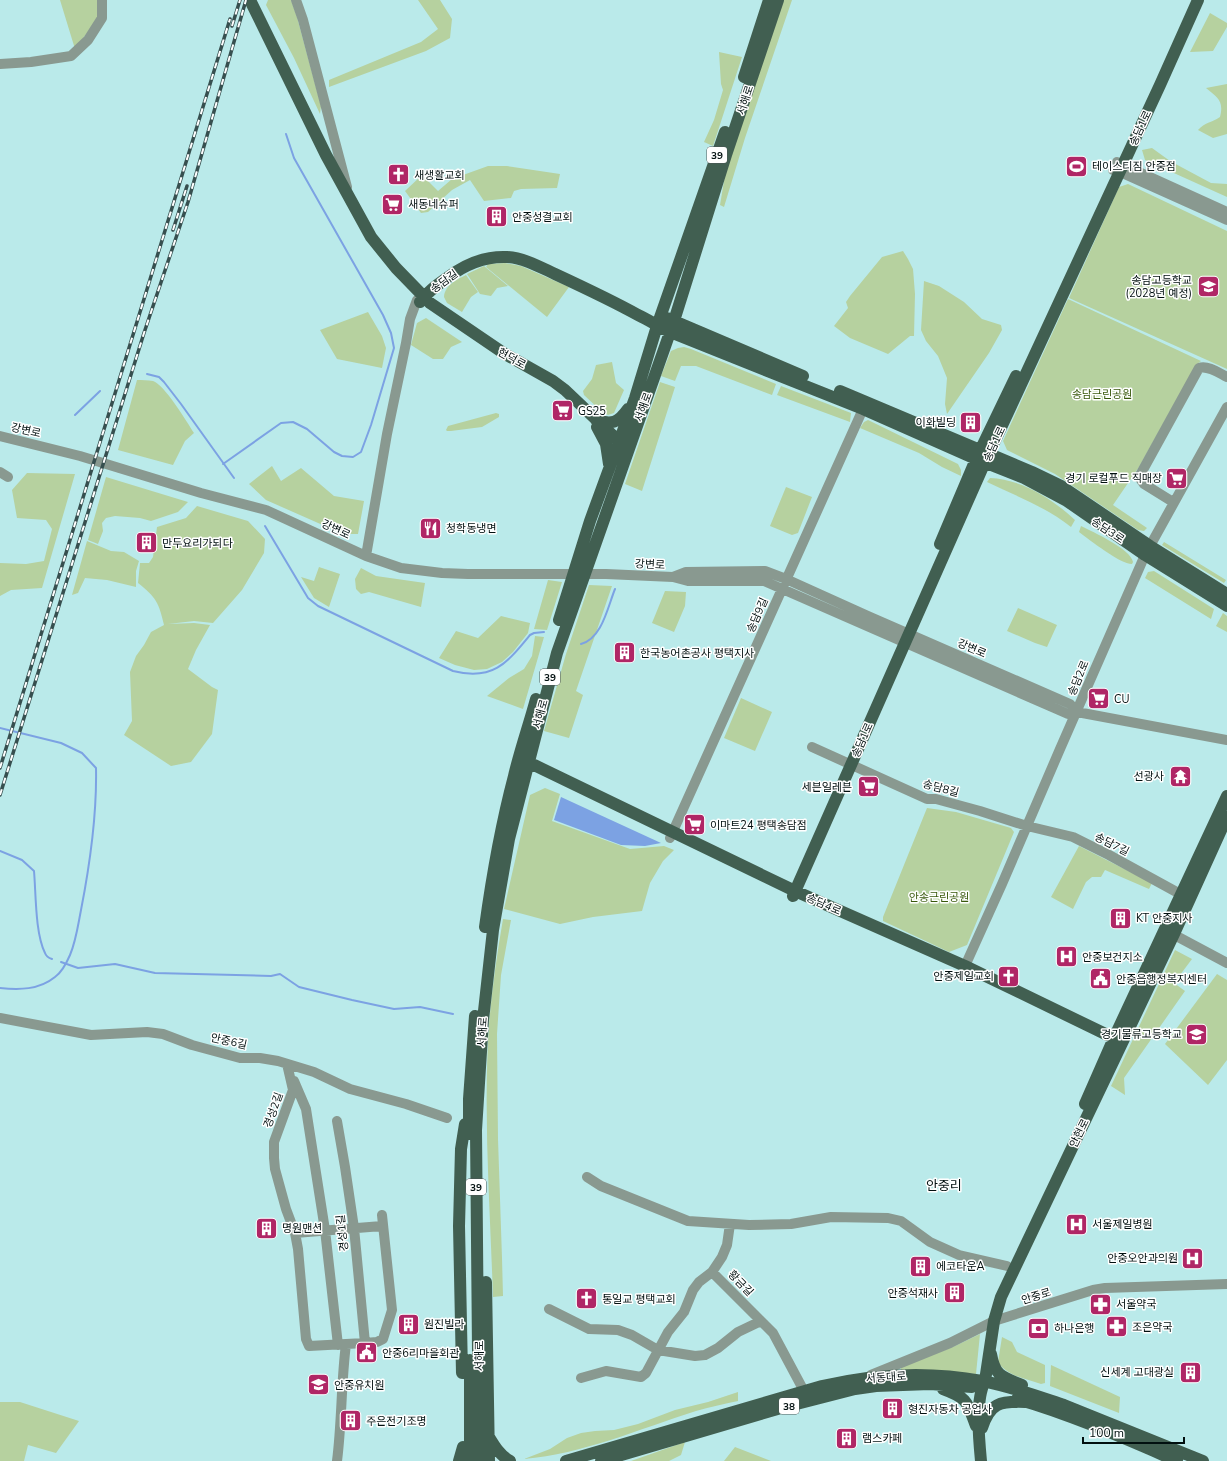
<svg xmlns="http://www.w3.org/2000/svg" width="1227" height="1461" font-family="'Nunito Sans','Noto Sans KR',sans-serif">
<rect width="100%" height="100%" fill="#baeaea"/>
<path fill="#b6d19f" d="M60,0h40l-1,17 -24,32z
M268,0h23l6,17 24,89 -1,8 -26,-56 -28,-53z
M418,0h22l12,19 -2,19 -24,13 -97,36v-7l92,-38 17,-13z
M783,0h9l-47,138 -21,69 -4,-2 6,-36z
M1210,13l17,10v4l-14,24 -23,1z
M719,52l23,5 -29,89 -9,-4 10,-22 9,-30 -2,-6z
M1227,84v50l-14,4 -15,-8c7,-8 13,-7 22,-13 4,-16 -2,-19 -14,-29z
M1152,148l18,13 41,22 16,1v13l-82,-37 -3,-10z
M488,166h19l53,8 -3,14 -36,1 -7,2 -3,7 -27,3 -14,-21 -18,10 -24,22 -7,1 -16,-22 17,-16 16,16 14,-12z
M1128,184l99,47v138l-158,-71 50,-111z
M903,251l5,8 5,10 2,25 -1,42h-4l-22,18 -38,-16 -16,-12 14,-18 -2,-6 4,-6 32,-39z
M505,263l16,3 48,21 -22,30 -61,-50 2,-3z
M484,266l24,20 -11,2 -6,8 -11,-2 -13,-20z
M466,275l12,17 -7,5 -9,15 -15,-9 -3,-6c1,-12 12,-17 22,-22z
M924,281l15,5 25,16 18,17 19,6 1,5 -13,23 -42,61 -2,-10 2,-26 -9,-22 -12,-15 -5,-11z
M1068,299l133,62 -5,4 -57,102 -26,38 34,23 -3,3 -6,-1 -83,-56 -48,-24 -4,-9z
M368,312l14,24 4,12 -4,20 -45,-9 -17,-29z
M426,318l36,24 -11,5 -8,12h-10l-22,-14 6,-22z
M684,347l7,2 85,35 -4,11 -76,-29h-15l-6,15 -14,-5 10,-25 7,-3z
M612,362l4,21 8,7 -10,23 -6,2 -6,-3 -18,-17 -1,-4 9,-12 4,-14z
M137,380c5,0 11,0 16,1 11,3 34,41 41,52l-9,8 -12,24 -55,-15z
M660,382l15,5 -33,104 -17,-7z
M781,386l70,27 -1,9 -73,-27z
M496,413l3,1v3l-17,10 -31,4h-4l-1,-1 2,-4z
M868,420l90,44 3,6v6l-19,-9 -23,-14 -59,-25 4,-6z
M272,466l9,15 20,-13 33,28 30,5 -6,33h-15l-77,-34 -17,-16z
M27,473l48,1 -33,114 -31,2 -11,6v-33l26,1 18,-3 8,-32 -6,-9 -29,-2 -5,-28z
M106,477l82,25 -10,10 -27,9 -11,-3 -25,-2 -9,2 -4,5 1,8 -5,13 -10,-4z
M990,478c31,1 63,21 85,42l-4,7c-25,-20 -55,-31 -84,-45z
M786,487l26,10 -14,36 -6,2 -22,-9z
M197,506l51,15 17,18 -1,14 -22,37 -29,33 -19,-2 -26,3 26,-1 16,2 -14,25 -8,19 24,18 6,3 -6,44 -21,28 -20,4 -47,-31 8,-14 -2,-49 6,-16 8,-11 7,-13 13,-7c-5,-22 -8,-28 -26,-42l2,-20h9l4,-6 4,-30 29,-9z
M1081,526c12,6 50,23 52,36l-1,2c-12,0 -42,-24 -53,-32z
M87,541l24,10 13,1 15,9 -3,10v16l-29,-7 -22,-2 -7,15 -6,2z
M1164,542l62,38 -2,3 -62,-38z
M319,567l21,7 -11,33 -15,-9 -13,-21 13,4z
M361,568l15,8 49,7 -4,24 -52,-15 -8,2 -5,-5 -1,-10z
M1154,571l60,38 -3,10 -66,-41 3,-6z
M548,580l14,2 -15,48 -13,-1z
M589,585l23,1 -36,105 7,4 -14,43 -25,-7 22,-77z
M665,591l21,1 -1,14 -11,26 -22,-9z
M1018,608l39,17 -10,22 -12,-4 -28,-12z
M1223,613l4,3v16l-11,-6z
M501,616l29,7 -2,10 -15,19 -11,10 -15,7 -13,1 -19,-5 -16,-7 17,-27 22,7z
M535,636l9,1 -21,72 -36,-13 22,-18 15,-9 8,-13z
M741,698l31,14 -17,39 -31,-13z
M545,788l15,6 -8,27 78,28 34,-3 10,4 -11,11 -13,22 -8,28 -49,6 -33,7 -56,-15 26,-114z
M927,808l29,4 55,16 3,4 -47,113 -18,7 -66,-31v-4z
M1079,846l73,37 -3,6 -44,-19 -4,7h-9l-6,5 -13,27 -22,-12z
M503,919l8,1 -10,55 -4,59 1,105 4,119 1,38 -10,1c-3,-91 -10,-182 -4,-273 3,-35 8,-70 14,-105z
M1175,950l17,9 -18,24 11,8 -61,87 1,17 -14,-9z
M1217,974l10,6v80l-19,25 -43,-41z
M980,1334l-4,40 -26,-2 -49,-1v-4l54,-21z
M1002,1337l10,5 5,10 28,13v18l-4,1c-15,-5 -34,-8 -43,-22z
M1051,1365l69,32 -1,16 -69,-27z
M738,1392v9c-14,3 -29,6 -42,10 -57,18 -113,43 -172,48l26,-10 17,-11 14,-5 14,-2 19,-1 24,-6 37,-14 33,-8z
M0,1402h20l59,19 -23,32 -28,-8 -4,16h-24z
M685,1442l-4,13 -12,6h-38z
M735,1447l36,14h-47z"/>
<path fill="#7ca2e3" d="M561,797l100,46 -16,3 -24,-1 -67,-25z"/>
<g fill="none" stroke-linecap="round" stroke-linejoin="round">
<path stroke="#7ca2e3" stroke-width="2" d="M147,374l12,3 5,5 17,22 53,74
M75,415l25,-24
M223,464l58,-41 12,-1 14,7 27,23 8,4 11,1 8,-5 10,-27 23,-77 -3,-15 -8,-18 -89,-157 -8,-24
M265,526l43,72 10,8 135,65c40,10 54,-8 77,-36l4,-2 10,-1
M581,644c21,-5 27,-38 34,-55
M0,728l61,15 21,10 14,15c1,47 -6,96 -15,142 -3,15 -5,31 -11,45 -3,7 -8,17 -15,22 -16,13 -36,13 -55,11
M0,851l22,9 12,11c2,22 1,62 11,82 1,3 4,5 7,6
M61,962l17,6 37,-4 40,9 116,3 9,-2 19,13 53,13 42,9 26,-2 33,7"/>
<path stroke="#899990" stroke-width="10" d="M296,0l7,20 44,167
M0,64l31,-2 40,-6 17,-16 14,-22v-18
M1117,162l110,50
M1113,170l7,2 107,48
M0,436l80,20 121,37 65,17 100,46 35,12 41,5 26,1h138l67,3 15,4h76l304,133 9,-2 150,28
M0,472l8,5
M1173,502l-29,-18 -5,-7 60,-109c9,-3 20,5 28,9
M366,556l21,-122 19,-91 4,-24 7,-19
M673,577l13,-5 79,-1 21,8 82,37 202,88 7,8
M812,747l115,52h9l44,12 47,15 46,11 36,18 73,40
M670,838l193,-429
M1167,931l60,32
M969,971l-4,-5 37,-82 58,-135 85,-194 82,-148
M0,1018l91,17 56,-3 16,2 29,11 48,13h20l18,3 36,11 36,17 56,15 41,14
M287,1064l6,26 -19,52v16l1,11 11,40 9,24 3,16 8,90 3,7 37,-2
M294,1081l12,28 19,121 13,115
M337,1121l8,46 9,61 11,115 -19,1c-5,39 -4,78 -9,117
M587,1177l14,9 87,35 61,4 42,-1 40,-7 57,1 13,3 29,21 29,13 48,11
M295,1233l87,-7
M712,1272l61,61 31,58
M549,1309l40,20 29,1 14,5 26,15 37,6 10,-1 13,-7 20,-16 23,-11
M365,1343l12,-1 6,-3 9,-29 -10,-95
M871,1375l79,-32 44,-22 99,-31 12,-2 122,-4
M581,1378l25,-7 35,6 5,-4 22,-41 16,-20 9,-22 6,-8 13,-10 10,-15 5,-12 3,-21"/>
<path stroke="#415f51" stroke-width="12" d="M250,0l76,155 45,82 25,31 34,35 75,51 48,27 12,9 59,56
M744,77l25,-77
M420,302c7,-10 17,-17 27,-24 17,-13 38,-22 60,-21 17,1 33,10 48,17 28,13 56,26 83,41 11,5 21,12 32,17l193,77 113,50 48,19 43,23 78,54 82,51
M667,318l136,58
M840,391l192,81 29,14 89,60 77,48
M596,420c16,5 22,3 32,-11
M597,427l9,17 3,20
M940,544l36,-85 40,-83
M559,620l31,-99 45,-123 22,-72 68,-194
M528,762l267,129 170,75 157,76
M793,896l192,-434 175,-377 38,-85
M485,927c7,-51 16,-102 29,-151 6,-26 15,-51 22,-77
M1085,1104l29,-66 113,-242
M469,1134v-35l6,-83
M486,1282l3,179
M991,1354c4,23 12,23 31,31
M470,1360v101
M462,1373l-3,-147 2,-77 4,-25
M943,1389c25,9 24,13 33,37
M1017,1399c53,15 109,40 160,62
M982,1428c8,-25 18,-27 43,-26
M489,1437c6,10 11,18 21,24
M459,1461l4,-14
M479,1461l-3,-331 7,-110 10,-90 16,-91 48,-186 117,-332 52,-166 52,-155
M566,1461l256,-75c52,-12 107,-15 160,-5 28,5 55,15 82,24l139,56
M601,1461l180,-53 74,-19 21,-3 54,-2 42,3
M981,1461c-2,-21 -6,-61 4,-80l9,-60 7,-24 173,-363 53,-117"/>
<defs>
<path id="rail" d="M232,26l8,-26
M173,230l14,-44
M0,768l230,-749
M0,795l144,-462 44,-131 58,-202"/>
</defs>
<use href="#rail" stroke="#374f4f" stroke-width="3.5"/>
<use href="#rail" stroke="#fff" stroke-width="2" stroke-dasharray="6" stroke-linecap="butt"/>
</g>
<defs>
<symbol id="stadium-square" viewBox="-11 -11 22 22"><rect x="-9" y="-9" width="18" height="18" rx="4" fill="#b02666" stroke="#fff"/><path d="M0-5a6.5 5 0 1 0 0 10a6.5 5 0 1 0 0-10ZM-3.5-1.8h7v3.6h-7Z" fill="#fff"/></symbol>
<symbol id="church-square" viewBox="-11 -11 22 22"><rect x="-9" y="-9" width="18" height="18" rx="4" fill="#b02666" stroke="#fff"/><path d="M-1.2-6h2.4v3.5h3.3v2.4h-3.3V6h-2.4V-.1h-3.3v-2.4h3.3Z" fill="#fff"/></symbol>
<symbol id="supermarket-square" viewBox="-11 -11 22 22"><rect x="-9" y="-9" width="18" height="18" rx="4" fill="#b02666" stroke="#fff"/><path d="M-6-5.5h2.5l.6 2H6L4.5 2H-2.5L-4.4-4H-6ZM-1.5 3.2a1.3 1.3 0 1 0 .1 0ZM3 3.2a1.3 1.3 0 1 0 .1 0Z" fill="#fff"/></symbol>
<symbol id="building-square" viewBox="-11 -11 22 22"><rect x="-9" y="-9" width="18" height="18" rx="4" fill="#b02666" stroke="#fff"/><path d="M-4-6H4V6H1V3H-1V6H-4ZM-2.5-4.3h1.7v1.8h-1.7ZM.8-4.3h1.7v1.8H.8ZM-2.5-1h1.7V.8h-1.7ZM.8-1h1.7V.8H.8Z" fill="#fff"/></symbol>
<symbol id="school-square" viewBox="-11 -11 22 22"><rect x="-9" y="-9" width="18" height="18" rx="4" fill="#b02666" stroke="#fff"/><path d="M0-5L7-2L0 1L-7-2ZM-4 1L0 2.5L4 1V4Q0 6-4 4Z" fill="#fff"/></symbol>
<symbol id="restaurant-square" viewBox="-11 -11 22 22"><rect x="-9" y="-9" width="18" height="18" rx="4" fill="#b02666" stroke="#fff"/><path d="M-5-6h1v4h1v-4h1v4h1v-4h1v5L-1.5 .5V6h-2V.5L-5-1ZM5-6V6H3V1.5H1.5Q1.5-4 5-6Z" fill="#fff"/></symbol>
<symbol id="temple-square" viewBox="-11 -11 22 22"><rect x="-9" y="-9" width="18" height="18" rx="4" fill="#b02666" stroke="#fff"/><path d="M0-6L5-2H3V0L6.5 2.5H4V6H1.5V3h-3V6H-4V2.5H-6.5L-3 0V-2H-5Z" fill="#fff"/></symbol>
<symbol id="hospital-square" viewBox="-11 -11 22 22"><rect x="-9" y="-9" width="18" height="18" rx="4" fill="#b02666" stroke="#fff"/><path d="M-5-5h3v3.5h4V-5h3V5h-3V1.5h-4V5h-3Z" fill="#fff"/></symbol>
<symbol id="civic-square" viewBox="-11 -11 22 22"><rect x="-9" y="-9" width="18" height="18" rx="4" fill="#b02666" stroke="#fff"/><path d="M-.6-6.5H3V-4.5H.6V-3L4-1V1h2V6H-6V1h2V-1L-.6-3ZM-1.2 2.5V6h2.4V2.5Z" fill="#fff"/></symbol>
<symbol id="pharmacy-square" viewBox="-11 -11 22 22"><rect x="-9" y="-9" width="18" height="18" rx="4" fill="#b02666" stroke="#fff"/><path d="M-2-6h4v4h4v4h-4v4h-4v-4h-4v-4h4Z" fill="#fff"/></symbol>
<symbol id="bank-square" viewBox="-11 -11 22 22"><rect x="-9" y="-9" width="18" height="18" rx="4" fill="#b02666" stroke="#fff"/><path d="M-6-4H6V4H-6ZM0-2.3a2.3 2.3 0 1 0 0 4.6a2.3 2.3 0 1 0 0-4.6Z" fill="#fff"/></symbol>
</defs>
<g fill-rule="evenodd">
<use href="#stadium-square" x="1064" y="154" width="25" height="25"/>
<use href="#church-square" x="386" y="162" width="25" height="25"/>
<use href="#supermarket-square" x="380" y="192" width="25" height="25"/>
<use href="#building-square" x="484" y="204" width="25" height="25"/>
<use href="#school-square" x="1196" y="274" width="25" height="25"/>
<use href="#supermarket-square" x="550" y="398" width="25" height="25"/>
<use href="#building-square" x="958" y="410" width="25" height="25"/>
<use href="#supermarket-square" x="1164" y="466" width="25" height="25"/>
<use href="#restaurant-square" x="418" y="516" width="25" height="25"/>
<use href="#building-square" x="134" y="530" width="25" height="25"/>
<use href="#building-square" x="612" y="640" width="25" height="25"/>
<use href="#supermarket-square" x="1086" y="686" width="25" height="25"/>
<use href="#temple-square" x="1168" y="764" width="25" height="25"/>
<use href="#supermarket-square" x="856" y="774" width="25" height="25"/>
<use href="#supermarket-square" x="682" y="812" width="25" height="25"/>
<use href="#building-square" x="1108" y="906" width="25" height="25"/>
<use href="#hospital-square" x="1054" y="944" width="25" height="25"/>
<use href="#church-square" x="996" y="964" width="25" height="25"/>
<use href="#civic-square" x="1088" y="966" width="25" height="25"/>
<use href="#school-square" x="1184" y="1022" width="25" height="25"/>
<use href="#hospital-square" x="1064" y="1212" width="25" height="25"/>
<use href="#building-square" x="254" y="1216" width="25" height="25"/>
<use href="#hospital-square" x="1180" y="1246" width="25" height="25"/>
<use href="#building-square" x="908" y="1254" width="25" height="25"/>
<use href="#building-square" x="942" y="1280" width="25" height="25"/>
<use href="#church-square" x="574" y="1286" width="25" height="25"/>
<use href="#pharmacy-square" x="1088" y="1292" width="25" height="25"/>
<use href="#building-square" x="396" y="1312" width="25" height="25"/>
<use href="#pharmacy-square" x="1104" y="1314" width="25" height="25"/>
<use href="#bank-square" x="1026" y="1316" width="25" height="25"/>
<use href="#civic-square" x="354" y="1340" width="25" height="25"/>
<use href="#building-square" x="1178" y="1360" width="25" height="25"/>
<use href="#school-square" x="306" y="1372" width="25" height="25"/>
<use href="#building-square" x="880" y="1396" width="25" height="25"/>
<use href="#building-square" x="338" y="1408" width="25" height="25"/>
<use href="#building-square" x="834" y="1426" width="25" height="25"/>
</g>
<g text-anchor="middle" stroke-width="3" stroke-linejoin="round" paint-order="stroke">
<g fill="#fff" stroke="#4d5757" stroke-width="1">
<rect x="707" y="147" width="20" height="16" rx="3"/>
<rect x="540" y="669" width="20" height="16" rx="3"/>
<rect x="466" y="1179" width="20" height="16" rx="3"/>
<rect x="779" y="1398" width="20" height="16" rx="3"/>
</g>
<g font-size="10" font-weight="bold" fill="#010f0f">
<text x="717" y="159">39</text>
<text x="550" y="681">39</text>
<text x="476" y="1191">39</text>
<text x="789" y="1410">38</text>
</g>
<g font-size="11" fill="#010f0f" stroke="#fff">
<text transform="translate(745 100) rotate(-72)" y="4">서해로</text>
<text transform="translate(1140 128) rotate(-65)" y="4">송담1로</text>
<text transform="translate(444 281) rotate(-36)" y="4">송담길</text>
<text transform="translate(512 358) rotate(29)" y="4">현덕로</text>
<text transform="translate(643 407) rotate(-70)" y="4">서해로</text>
<text transform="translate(26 430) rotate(13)" y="4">강변로</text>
<text transform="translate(994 444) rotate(-65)" y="4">송담1로</text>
<text transform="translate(336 529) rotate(25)" y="4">강변로</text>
<text transform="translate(1108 530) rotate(34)" y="4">송담3로</text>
<text transform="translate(650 564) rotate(3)" y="4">강변로</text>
<text transform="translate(757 615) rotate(-66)" y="4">송담9길</text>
<text transform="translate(972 648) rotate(23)" y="4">강변로</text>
<text transform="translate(1078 678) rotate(-67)" y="4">송담2로</text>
<text transform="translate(540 714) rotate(-75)" y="4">서해로</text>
<text transform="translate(862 740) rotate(-66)" y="4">송담1로</text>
<text transform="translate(941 788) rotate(15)" y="4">송담8길</text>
<text transform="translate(1112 844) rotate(27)" y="4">송담7길</text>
<text transform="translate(824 904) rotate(24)" y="4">송담4로</text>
<text transform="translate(482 1032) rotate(-86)" y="4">서해로</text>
<text transform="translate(229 1041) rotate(12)" y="4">안중6길</text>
<text transform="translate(273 1110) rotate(-70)" y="4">경성2길</text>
<text transform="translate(1079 1133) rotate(-64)" y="4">안현로</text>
<text transform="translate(342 1233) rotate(-96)" y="4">경성1길</text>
<text transform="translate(741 1283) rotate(46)" y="4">황금길</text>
<text transform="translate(1036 1296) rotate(-17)" y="4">안중로</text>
<text transform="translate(479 1356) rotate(-90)" y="4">서해로</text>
<text transform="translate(886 1377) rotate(-4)" y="4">서동대로</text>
</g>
<g font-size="11" fill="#010f0f" stroke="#fff" text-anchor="start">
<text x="1092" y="170">테이스티짐 안중점</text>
<text x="414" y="179">새생활교회</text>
<text x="408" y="208">새동네슈퍼</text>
<text x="512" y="221">안중성결교회</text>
<text x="1192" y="284" text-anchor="end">송담고등학교<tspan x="1192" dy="13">(2028년 예정)</tspan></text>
<text x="578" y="415">GS25</text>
<text x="956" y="426" text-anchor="end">이화빌딩</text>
<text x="1162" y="482" text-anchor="end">경기 로컬푸드 직매장</text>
<text x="446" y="532">청학동냉면</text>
<text x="162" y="547">만두요리가되다</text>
<text x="640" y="657">한국농어촌공사 평택지사</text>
<text x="1114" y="703">CU</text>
<text x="1164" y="780" text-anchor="end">선광사</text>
<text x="852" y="791" text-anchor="end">세븐일레븐</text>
<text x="710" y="829">이마트24 평택송담점</text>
<text x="1136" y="922">KT 안중지사</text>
<text x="1082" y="961">안중보건지소</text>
<text x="994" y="980" text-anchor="end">안중제일교회</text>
<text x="1116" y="983">안중읍행정복지센터</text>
<text x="1182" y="1038" text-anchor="end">경기물류고등학교</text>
<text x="1092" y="1228">서울제일병원</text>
<text x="282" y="1232">명원맨션</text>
<text x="1178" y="1262" text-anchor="end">안중오안과의원</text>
<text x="936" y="1270">에코타운A</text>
<text x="938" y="1297" text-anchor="end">안중석재사</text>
<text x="602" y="1303">통일교 평택교회</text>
<text x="1116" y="1308">서울약국</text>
<text x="424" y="1328">원진빌라</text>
<text x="1132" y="1331">조은약국</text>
<text x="1054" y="1332">하나은행</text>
<text x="382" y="1357">안중6리마을회관</text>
<text x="1174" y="1376" text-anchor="end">신세계 고대광실</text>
<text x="334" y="1389">안중유치원</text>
<text x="908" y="1413">형진자동차 공업사</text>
<text x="366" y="1425">주은전기조명</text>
<text x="862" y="1442">램스카페</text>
</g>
<g font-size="11" fill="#38580b" stroke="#fff">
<text x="1102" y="398">송담근린공원</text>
<text x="939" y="901">안송근린공원</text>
</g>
<g font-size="13" fill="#010f0f" stroke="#fff">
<text x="944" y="1190">안중리</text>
</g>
</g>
<path d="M1083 1437v6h101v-6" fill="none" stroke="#010f0f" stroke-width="2"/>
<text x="1089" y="1437" font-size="12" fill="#010f0f" stroke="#ffffff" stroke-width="3" paint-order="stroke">100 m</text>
</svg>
